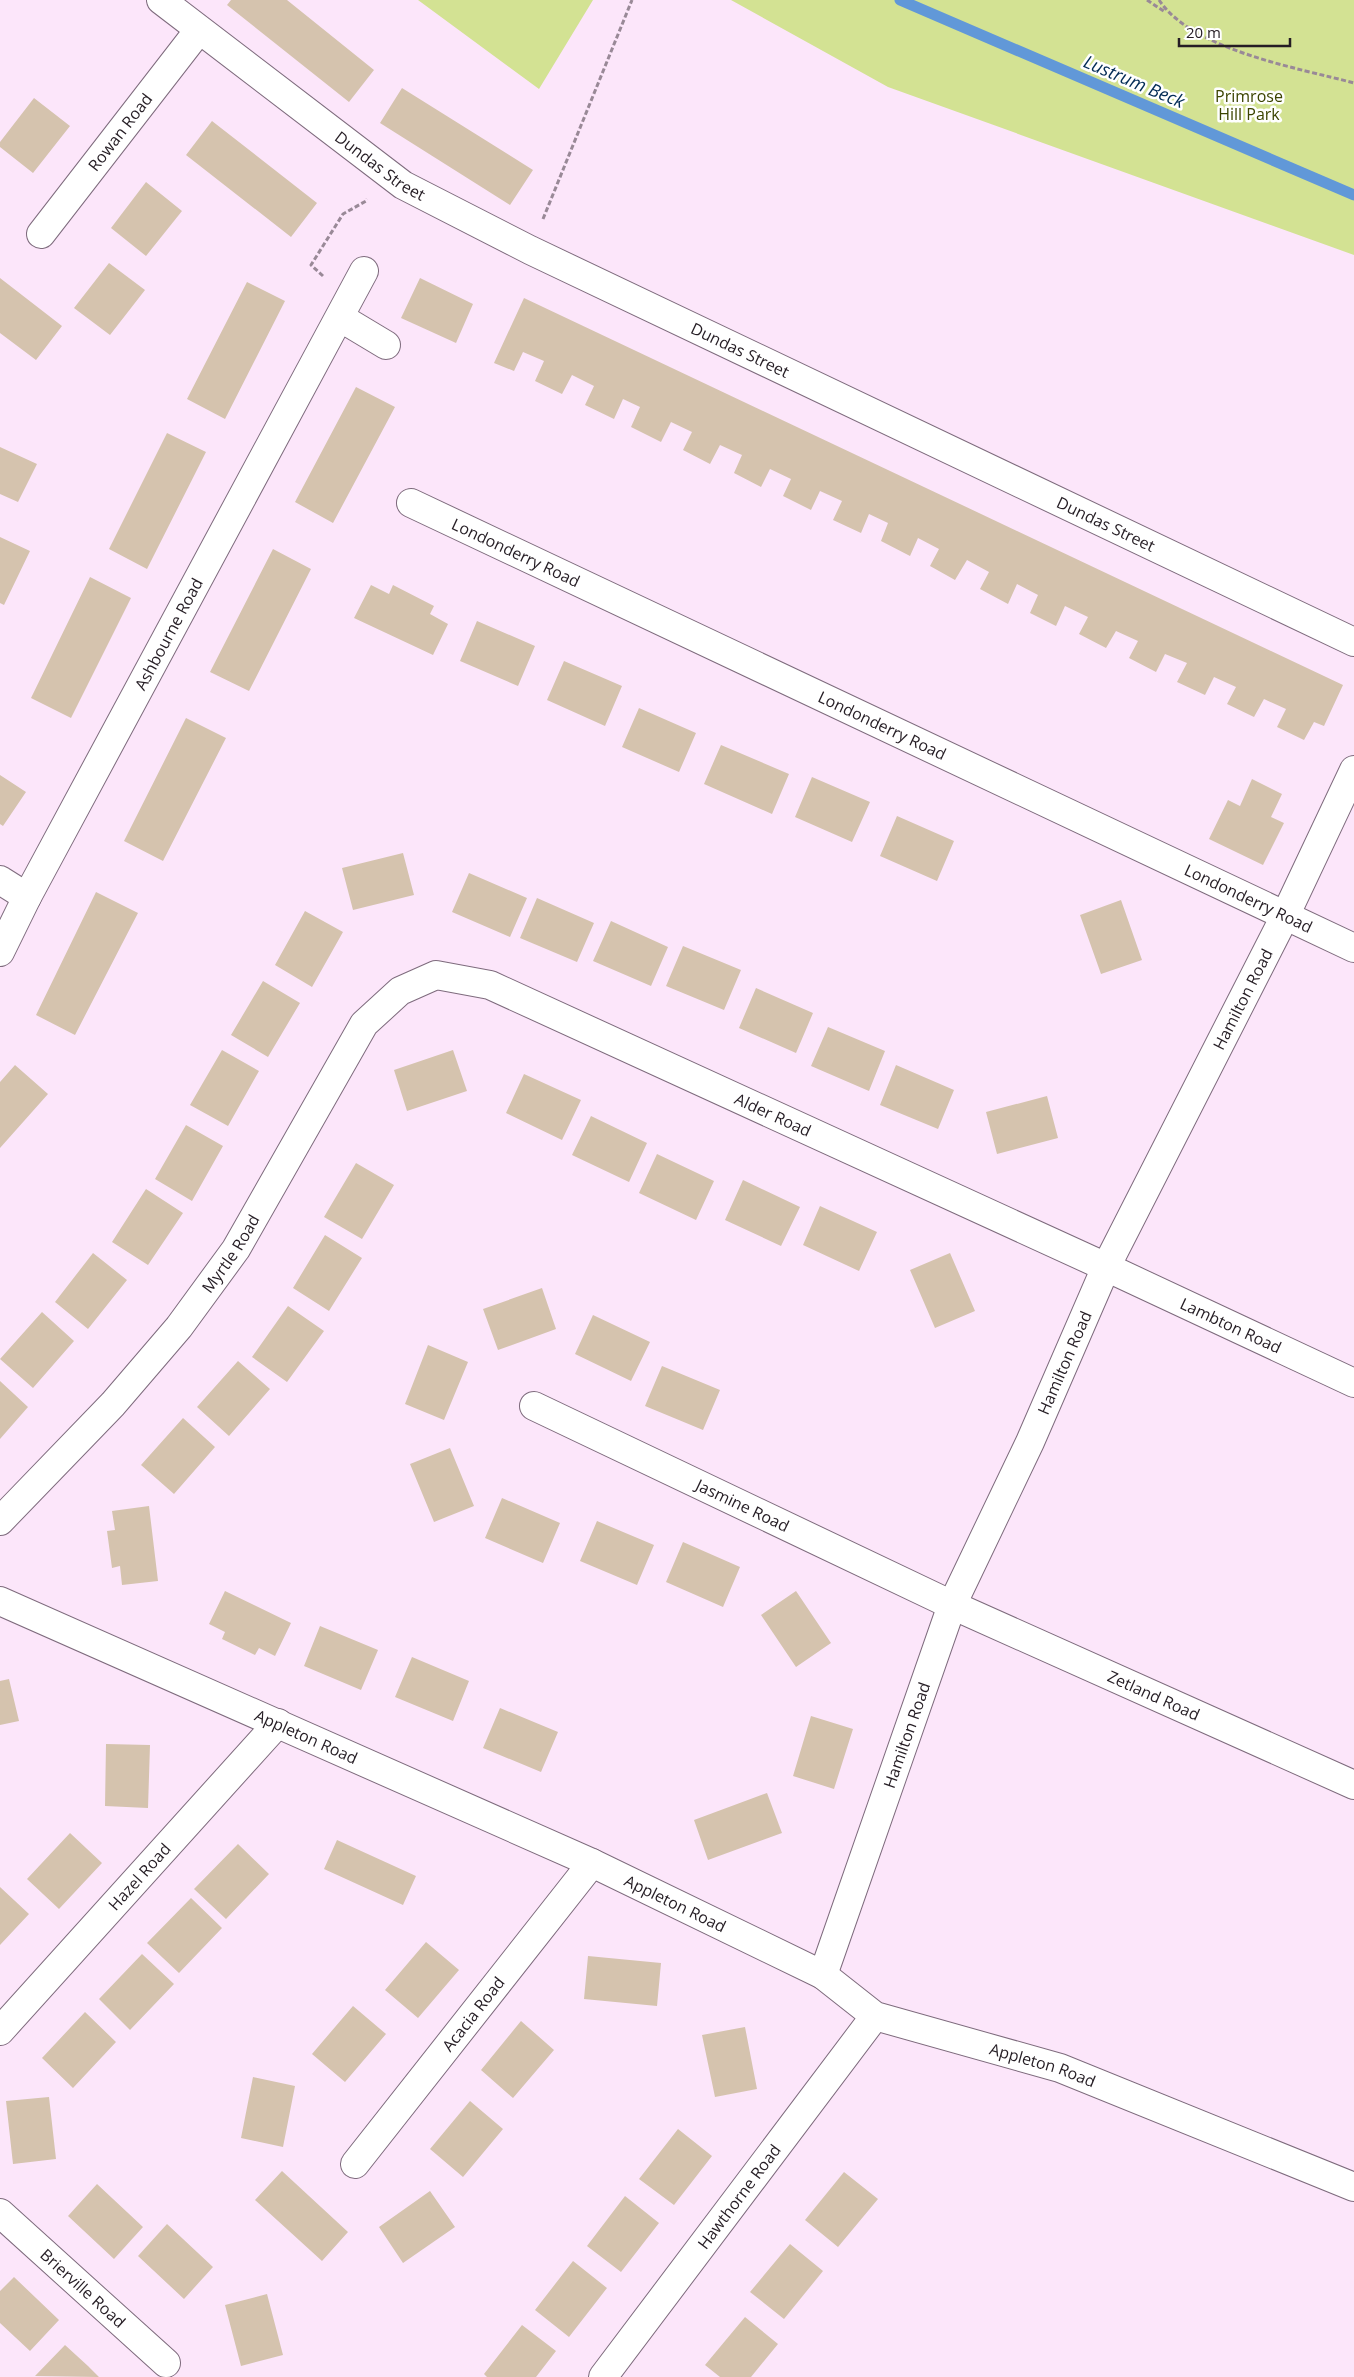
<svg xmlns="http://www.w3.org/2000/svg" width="1354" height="2377" font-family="'Open Sans',sans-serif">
<rect width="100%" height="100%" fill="#fce6fa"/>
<path fill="#d3e293" d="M418,0h175l-54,89z
M731,0h623v255l-466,-168z"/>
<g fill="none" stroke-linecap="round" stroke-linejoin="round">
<path stroke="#6198d8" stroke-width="11" d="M900,0l454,195"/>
</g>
<path fill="#d5c3ae" d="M231,0h56l87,70 -25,32 -122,-97z
M402,88l131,82 -23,35 -130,-82z
M34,98l36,28 -37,47 -33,-26v-5z
M212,121l105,82 -26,34 -105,-82z
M146,182l36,29 -36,45 -35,-28z
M109,263l36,27 -35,45 -36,-27z
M0,278l62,48 -26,34 -36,-27z
M420,278l53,26 -17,39 -55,-25z
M247,282l38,19 -60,118 -38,-20z
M524,298l819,387 -19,41 -10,-4 -10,18 -27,-13 9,-18 -22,-10 -10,18 -27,-13 9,-17 -22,-10 -9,18 -28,-13 10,-19 -22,-9 -9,18 -27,-14 9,-17 -22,-10 -10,17 -27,-14 9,-17 -23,-11 -9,20 -26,-13 8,-18 -21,-11 -9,20 -28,-15 9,-17 -22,-12 -12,20 -25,-14 9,-17 -21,-11 -8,18 -29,-15 7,-18 -19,-9 -8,19 -28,-13 9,-19 -22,-10 -9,19 -28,-14 8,-17 -21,-10 -9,18 -27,-14 8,-18 -22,-10 -10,19 -27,-14 9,-18 -21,-10 -10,20 -30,-15 9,-20 -17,-8 -9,20 -29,-14 9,-19 -22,-11 -10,19 -27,-13 9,-20 -21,-9 -9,19 -20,-8z
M356,387l39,20 -62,116 -38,-21z
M167,433l39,19 -59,117 -38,-20z
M0,447l37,17 -19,38 -18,-8z
M0,537l30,14 -26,54 -4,-2z
M273,549l38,20 -62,122 -39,-19z
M90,577l41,21 -60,120 -40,-20z
M371,585l18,9 4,-9 41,21 -4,8 18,10 -15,31 -79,-37z
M477,621l58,25 -17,40 -58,-25z
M564,661l58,25 -17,40 -58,-26z
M639,708l57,25 -17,39 -57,-25z
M186,718l40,20 -63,123 -39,-20z
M721,745l68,29 -17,40 -68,-30z
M0,775l26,17 -23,34 -3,-2z
M812,777l58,25 -18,40 -57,-25z
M1252,779l30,15 -11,23 13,6 -21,42 -54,-26 19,-39 12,6z
M897,816l57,25 -17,40 -57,-25z
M403,853l11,42 -61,15 -11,-42z
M469,873l58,25 -17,39 -58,-25z
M96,892l42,21 -63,122 -39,-20z
M537,898l57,25 -17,39 -57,-24z
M1121,900l21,60 -41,14 -21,-59z
M305,911l38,21 -31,55 -37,-22z
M611,921l57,26 -17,39 -58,-25z
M683,946l58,24 -17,40 -58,-24z
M263,981l37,22 -32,54 -37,-22z
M756,988l57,25 -17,40 -57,-25z
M828,1027l57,24 -16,40 -58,-25z
M222,1050l37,21 -31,55 -38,-21z
M453,1050l14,41 -60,20 -13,-41z
M15,1065l33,29 -48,54v-66z
M896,1065l58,25 -16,39 -58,-24z
M524,1074l57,26 -19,40 -56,-27z
M1047,1096l11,42 -61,16 -11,-42z
M591,1116l56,27 -18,39 -57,-27z
M186,1125l37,21 -31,55 -37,-22z
M657,1154l57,27 -18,39 -57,-27z
M356,1163l38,22 -32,54 -38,-22z
M743,1180l57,27 -19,39 -56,-26z
M146,1189l37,24 -35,52 -36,-23z
M820,1206l57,26 -18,39 -56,-26z
M325,1235l37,23 -33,53 -36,-23z
M93,1253l34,27 -39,49 -33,-27z
M950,1253l25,58 -40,17 -25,-58z
M542,1288l14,41 -58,21 -15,-41z
M288,1306l36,25 -37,51 -35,-25z
M42,1312l32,29 -41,47 -33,-29z
M593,1315l57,27 -19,39 -56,-27z
M428,1345l40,17 -24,58 -39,-16z
M238,1361l32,28 -41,47 -32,-29z
M662,1366l58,24 -17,40 -58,-24z
M0,1381l28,26 -28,32z
M183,1418l32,29 -41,47 -33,-29z
M450,1448l24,58 -40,16 -24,-58z
M502,1498l58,25 -17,40 -58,-25z
M149,1506l9,75 -36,4 -2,-19 -8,2 -5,-37 8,-1 -3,-19z
M597,1521l57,24 -17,40 -57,-24z
M683,1542l57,25 -17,40 -57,-25z
M225,1591l66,32 -16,33 -16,-8 -4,7 -33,-16 3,-7 -16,-8z
M796,1591l35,52 -35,24 -35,-52z
M320,1626l58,24 -17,40 -57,-24z
M412,1657l57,24 -16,40 -58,-24z
M9,1679l10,42 -19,4v-44z
M500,1708l58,24 -17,40 -58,-24z
M811,1716l42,13 -19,60 -41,-13z
M106,1744l44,1 -2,63 -43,-2z
M767,1793l15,40 -74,27 -14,-40z
M70,1833l32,30 -43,46 -32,-30z
M337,1840l79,36 -13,29 -79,-36z
M238,1844l31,30 -43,45 -32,-30z
M0,1887l29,27 -29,31z
M191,1898l31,30 -43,45 -32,-30z
M426,1942l33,28 -41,48 -33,-28z
M142,1954l32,30 -44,46 -31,-31z
M588,1956l73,7 -4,43 -73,-7z
M353,2006l33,28 -41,48 -33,-28z
M85,2012l31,30 -43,46 -31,-30z
M521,2021l33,29 -41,48 -32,-28z
M745,2027l12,62 -42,8 -13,-62z
M253,2077l42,9 -12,61 -42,-9z
M49,2097l7,62 -43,5 -7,-63z
M470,2101l33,28 -40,48 -33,-28z
M678,2129l34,27 -38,49 -35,-26z
M282,2171l66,61 -26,29 -67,-61z
M844,2172l34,27 -40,48 -33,-27z
M97,2184l46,43 -29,32 -46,-43z
M430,2191l25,36 -52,36 -24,-36z
M625,2196l34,27 -38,49 -34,-26z
M167,2224l46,43 -29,32 -46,-43z
M790,2244l33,27 -39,48 -34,-27z
M573,2261l34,27 -38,49 -34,-27z
M14,2277l45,43 -29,31 -30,-28v-32z
M267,2294l16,61 -42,11 -16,-61z
M745,2317l33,27 -27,33h-31l-15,-12z
M522,2325l34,26 -20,26h-49l-3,-3z
M65,2345l23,21 11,11 -64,-1z"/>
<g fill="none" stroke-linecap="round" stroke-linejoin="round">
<defs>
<g id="minor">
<path id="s1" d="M161,0l242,185 127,65 824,392"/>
<path id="s2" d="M41,234l158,-204"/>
<path d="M341,318l45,27"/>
<path id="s3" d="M411,503l943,445"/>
<path d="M0,880l27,17"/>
<path id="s4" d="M0,952l27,-55 337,-626"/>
<path id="s5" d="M534,1406l418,199 402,180"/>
<path id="s6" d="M0,1521l113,-117 66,-77 57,-78 128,-225 36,-33 36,-16 54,10 616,282 248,116"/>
<path id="s7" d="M0,1601l592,262 231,112 52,41 185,52 294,119"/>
<path id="s8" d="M823,1975l129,-370 78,-163 76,-175 179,-351 69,-146"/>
<path id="s9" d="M0,2031l278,-308"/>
<path id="s10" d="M355,2164l237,-301"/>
<path id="s11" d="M0,2213l166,150"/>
<path id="s12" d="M603,2377l272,-361"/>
</g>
</defs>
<use href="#minor" stroke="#7e6b7d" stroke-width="30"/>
<path stroke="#998997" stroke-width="3" stroke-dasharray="5 2.5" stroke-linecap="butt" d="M1147,0l18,12
M1159,0c33,50 139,68 195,83
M543,219l89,-219
M323,276l-12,-11 32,-51 23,-13 1,-2"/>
<use href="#minor" stroke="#fff" stroke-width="28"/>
</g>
<g text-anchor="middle" stroke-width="5" stroke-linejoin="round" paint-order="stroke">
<g font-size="16" fill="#3b4400" stroke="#fff">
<text x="1249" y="102">Primrose<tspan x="1249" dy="18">Hill Park</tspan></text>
</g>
<g font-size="16" fill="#251d24" stroke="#fff">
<text dy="6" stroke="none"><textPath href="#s2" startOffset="129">Rowan Road</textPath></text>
<text dy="6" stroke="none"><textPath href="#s1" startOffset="275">Dundas Street</textPath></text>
<text dy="6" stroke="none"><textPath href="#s1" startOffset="680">Dundas Street</textPath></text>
<text dy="6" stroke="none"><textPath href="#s1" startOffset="1085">Dundas Street</textPath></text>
<text dy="6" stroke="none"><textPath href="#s3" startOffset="116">Londonderry Road</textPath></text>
<text dy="6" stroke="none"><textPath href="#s4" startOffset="360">Ashbourne Road</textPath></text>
<text dy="6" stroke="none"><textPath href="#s3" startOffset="521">Londonderry Road</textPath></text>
<text dy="6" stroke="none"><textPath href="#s3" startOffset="926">Londonderry Road</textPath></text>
<text dy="6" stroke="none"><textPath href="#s8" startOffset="1064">Hamilton Road</textPath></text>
<text dy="6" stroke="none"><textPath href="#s6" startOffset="1074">Alder Road</textPath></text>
<text dy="6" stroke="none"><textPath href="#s6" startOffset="354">Myrtle Road</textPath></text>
<text dy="6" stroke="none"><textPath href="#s6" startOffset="1578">Lambton Road</textPath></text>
<text dy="6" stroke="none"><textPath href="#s8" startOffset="659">Hamilton Road</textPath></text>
<text dy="6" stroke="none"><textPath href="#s5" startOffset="231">Jasmine Road</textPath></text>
<text dy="6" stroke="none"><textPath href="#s5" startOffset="684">Zetland Road</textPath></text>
<text dy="6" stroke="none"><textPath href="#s8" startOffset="254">Hamilton Road</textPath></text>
<text dy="6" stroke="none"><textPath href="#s7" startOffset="335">Appleton Road</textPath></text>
<text dy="6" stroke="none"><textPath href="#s9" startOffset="208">Hazel Road</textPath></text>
<text dy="6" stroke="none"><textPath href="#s7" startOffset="740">Appleton Road</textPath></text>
<text dy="6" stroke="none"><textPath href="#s10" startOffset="191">Acacia Road</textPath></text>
<text dy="6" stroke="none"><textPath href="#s7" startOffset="1145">Appleton Road</textPath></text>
<text dy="6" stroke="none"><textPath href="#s12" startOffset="226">Hawthorne Road</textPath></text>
<text dy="6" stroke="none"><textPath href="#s11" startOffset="112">Brierville Road</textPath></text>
</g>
<g font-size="18" font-style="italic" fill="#032c55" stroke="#fff">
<text transform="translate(1134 82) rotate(23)" y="6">Lustrum Beck</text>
</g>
</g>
<path d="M1179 38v8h111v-8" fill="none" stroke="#251d24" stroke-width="2.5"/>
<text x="1186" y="38" font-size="15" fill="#251d24" stroke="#ffffff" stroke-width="4" paint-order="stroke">20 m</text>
</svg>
